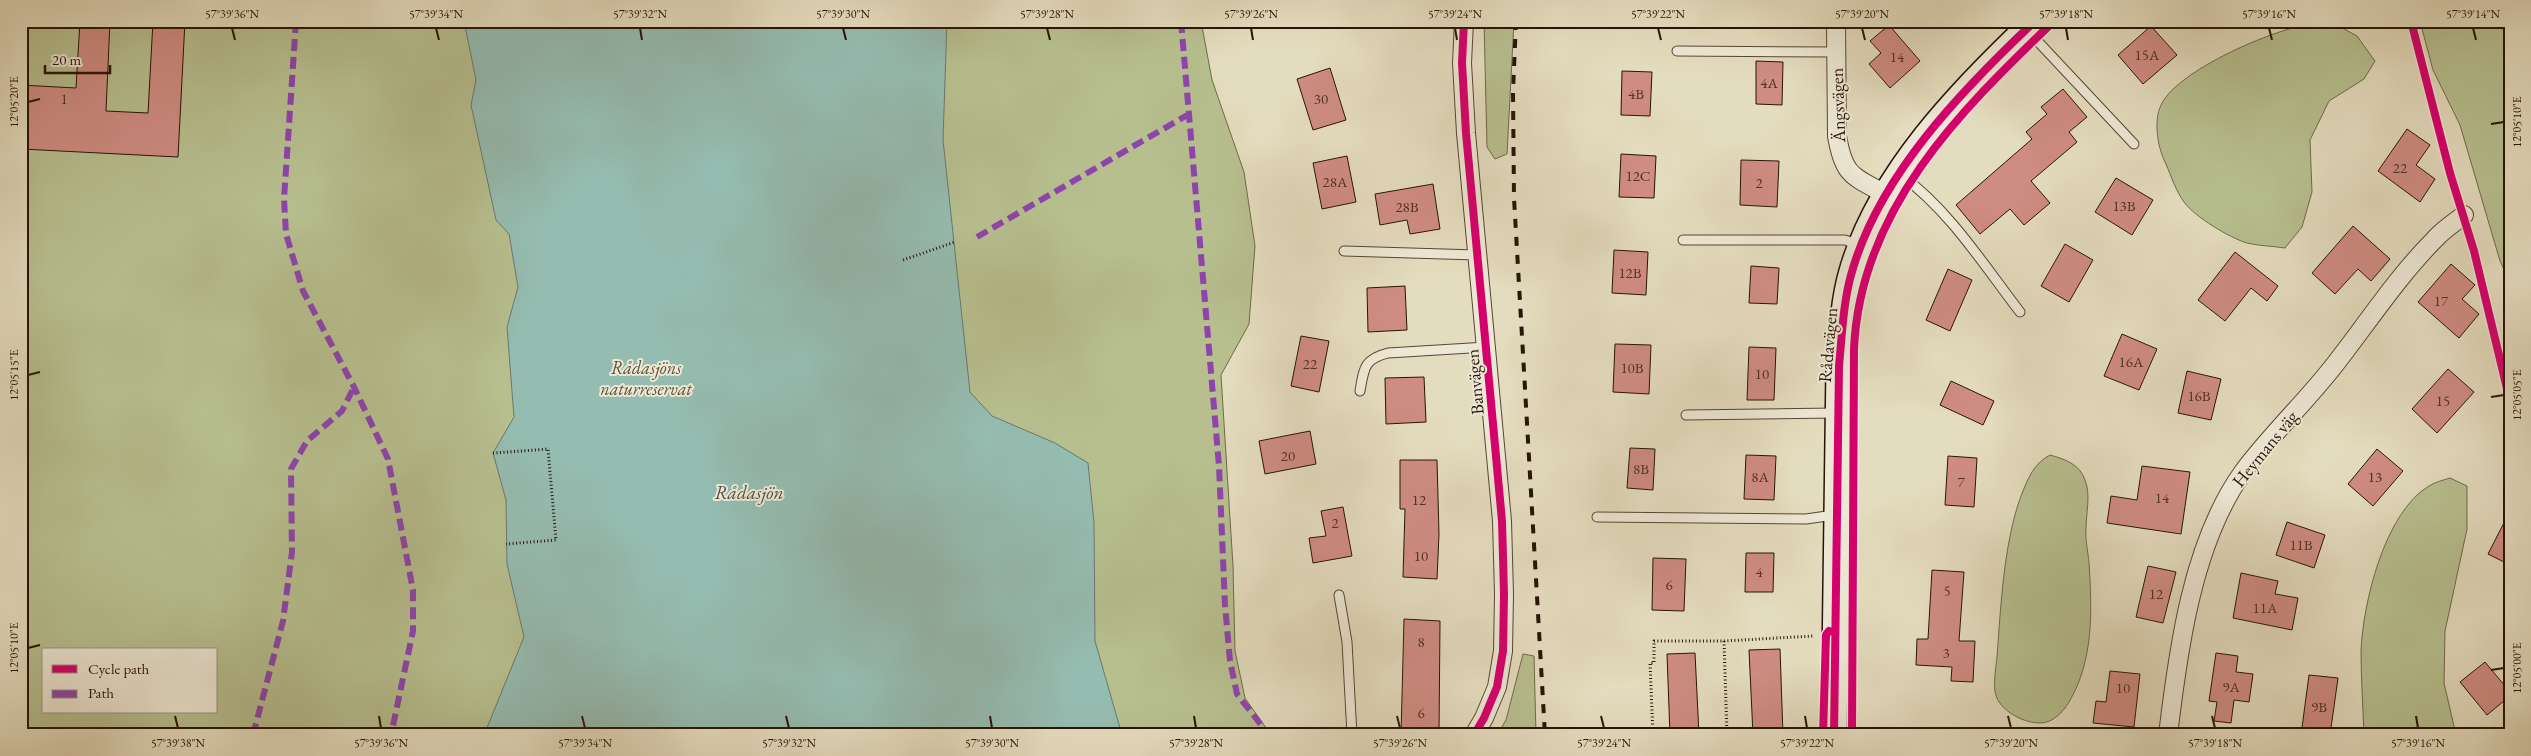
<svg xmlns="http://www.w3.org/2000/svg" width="2531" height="756" font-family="'EB Garamond',serif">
<rect width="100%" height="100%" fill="#e4dcbe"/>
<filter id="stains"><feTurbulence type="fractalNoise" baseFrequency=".004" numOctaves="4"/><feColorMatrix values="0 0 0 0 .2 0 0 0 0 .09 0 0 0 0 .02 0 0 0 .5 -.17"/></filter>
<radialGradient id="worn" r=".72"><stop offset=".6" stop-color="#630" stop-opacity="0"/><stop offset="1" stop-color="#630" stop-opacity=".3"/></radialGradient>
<path fill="#b7bf8f" stroke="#70694a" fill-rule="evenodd" d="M21,21h1180l11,59 32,92 11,74 -6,78 -28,51 12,191 2,85 10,47 26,37h-1250zM44,650h172v62h-172z
M1484,21h30l-7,133 -12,5 -8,-12z
M2330,21l27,15 18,25 -11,18 -35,22 -19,39 2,52 -10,35 -17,21c-12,-2 -26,-2 -38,-5 -17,-5 -52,-26 -63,-41 -8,-11 -13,-26 -18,-38 -8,-15 -13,-42 -5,-59 17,-37 129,-84 169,-84z
M2420,21h90v261l-10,-21 -40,-136 -27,-55z
M2050,455c14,4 30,9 35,25 6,15 1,33 1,49 -1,11 2,22 3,34 3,47 5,97 -20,139 -6,10 -16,21 -29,21 -16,0 -37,-11 -43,-25 -5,-10 -1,-30 0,-41 4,-53 7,-123 28,-171 6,-14 12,-24 25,-31z
M2450,478l17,8v43l-22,102 -1,52 12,52h-92c-1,-28 -3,-57 -3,-84 2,-49 24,-139 68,-165 6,-4 15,-6 21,-8z
M1523,654l11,2 2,79h-39l9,-15z"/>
<path fill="#95bcb1" stroke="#6a786d" d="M464,21h483l-4,119 27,252 22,24 63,27 33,20 6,60 1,118 27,94h-638l40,-98 -17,-73 -1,-64 -13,-47 21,-36 -7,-90 11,-40 -9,-53 -13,-14 -25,-115 5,-25z"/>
<path fill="#cf8c82" stroke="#291306" d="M80,21h30l-4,90 42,2 5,-92h32l-7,136 -157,-8v-64l55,3z
M1889,25l31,36 -30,27 -21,-24 12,-11 -11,-12z
M2151,26l26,29 -34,29 -25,-29z
M1756,61l27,1 -1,43 -26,-1z
M1330,68l16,52 -33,10 -16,-51z
M1622,71l30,1 -2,44 -29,-1z
M2063,89l24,28 -18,15 8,10 -46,39 19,22 -26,22 -14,-16 -30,25 -24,-29 76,-66 -6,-7 21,-18 -6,-7z
M2407,129l23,16 -14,20 19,14 -15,23 -42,-31z
M1621,154l35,2 -2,42 -35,-1z
M1347,156l9,46 -34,7 -9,-46z
M1741,160l38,1 -2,46 -37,-2z
M2116,178l37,22 -21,35 -37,-23z
M1433,184l7,45 -30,5 -3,-14 -27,5 -5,-31z
M2353,226l37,33 -19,22 -13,-12 -23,25 -23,-21z
M2065,244l28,16 -24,42 -28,-16z
M1614,250l34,2 -2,43 -34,-2z
M2235,252l43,34 -11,15 -16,-13 -26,33 -27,-21z
M2451,264l24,21 -13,14 17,15 -20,24 -41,-36z
M1751,266l28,2 -2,36 -28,-1z
M1948,269l24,11 -22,51 -24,-11z
M1405,286l2,44 -39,2 -1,-44z
M2122,334l35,15 -18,41 -35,-14z
M1301,336l28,5 -10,51 -28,-6z
M1615,344l36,1 -2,49 -36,-2z
M1749,347l27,1 -2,52h-27z
M2448,369l26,23 -37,41 -25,-24z
M2187,371l34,8 -10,41 -33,-7z
M1424,377l2,45 -40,2 -1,-46z
M1951,381l43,20 -11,24 -43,-20z
M1310,431l6,33 -51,10 -6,-33z
M1630,448l25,1 -2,41 -26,-2z
M2377,449l26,22 -30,35 -25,-22z
M1746,455l30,1 -2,44 -30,-1z
M1948,456l29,2 -3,49 -29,-2z
M1400,460h37l2,74 -2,45 -34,-2 2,-68h-5z
M2142,466l48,6 -9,62 -74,-11 4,-27 26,4z
M1343,507l9,49 -39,7 -4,-25 17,-2 -5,-25z
M2510,511v54l-22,-11z
M2287,522l38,13 -11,33 -38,-13z
M1746,553h28l-1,39h-28z
M1653,558l33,1 -2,52 -32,-1z
M2148,566l28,6 -13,51 -27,-6z
M1932,570l32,2 -5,69h16l-2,41 -22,-1 1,-14 -36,-2 1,-26h11z
M2241,573l37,8 -3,13 23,4 -6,32 -59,-12z
M1404,619l36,2 -1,114h-38z
M1780,649l3,86h-30l-4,-85z
M1695,653l4,82h-29l-3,-81z
M2216,653l22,3 -2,16 17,2 -4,28 -15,-2 -3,23 -17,-2 3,-19 -8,-1z
M2485,662l25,30v4l-23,19 -27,-33z
M2110,671l30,3 -6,53 -41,-4 3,-22 10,1z
M2309,675l29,3 -8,57h-29z"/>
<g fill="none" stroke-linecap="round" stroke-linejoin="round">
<defs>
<path id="lane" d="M2028,31l106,113
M1677,51l159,1
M1901,175c49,36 82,89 119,137
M1683,240h162l14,5
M1344,251l133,4
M1360,391c4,-23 4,-32 28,-38l99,-6
M1686,415l150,-2
M1597,517l209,2 28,-4
M1339,595l8,47 5,93"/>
<path id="street" d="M1464,21l-2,42 4,70 36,388 2,73 -1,57 -6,36 -13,31 -10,17
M1836,21l1,115c7,41 16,40 50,59
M2168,735c10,-84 24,-192 75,-263 28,-38 64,-71 93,-109 32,-41 62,-87 99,-124 8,-9 19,-16 29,-24"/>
<path id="secondary" d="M1834,735l5,-369c3,-30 4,-62 12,-91 27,-99 111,-185 184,-254"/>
</defs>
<use href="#lane" stroke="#584534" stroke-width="11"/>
<use href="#street" stroke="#584534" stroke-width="20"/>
<use href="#secondary" stroke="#291306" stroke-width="28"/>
<path stroke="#291306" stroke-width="3" stroke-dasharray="1 2.5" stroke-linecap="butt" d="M903,260l52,-18
M493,453l55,-4 8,91 -50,4
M1724,641l3,94
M1653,735l-3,-72h4v-22h70l89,-5"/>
<use href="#lane" stroke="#ede8d5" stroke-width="9"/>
<use href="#street" stroke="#ede8d5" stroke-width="18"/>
<use href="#secondary" stroke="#ede8d5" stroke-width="25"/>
<path stroke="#291306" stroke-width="4" stroke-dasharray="9 9" stroke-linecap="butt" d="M1516,21l-3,71 1,106 31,537"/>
<path stroke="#8e44ad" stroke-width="6" stroke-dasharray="12 6" stroke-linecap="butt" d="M296,21l-12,178 2,35 17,57 51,96 34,72 25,131v41l-22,104
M1181,21l38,445 6,139 5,56 7,33 32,41
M977,237l212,-123
M253,735l30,-114 9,-69 -1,-83 16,-28 35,-30 12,-24"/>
<defs>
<path id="cycleway" d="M1464,21l-2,42 4,70 36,388 2,73 -1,57 -6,36 -13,31 -10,17
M2411,21l39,152 24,78 36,150
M1823,735l3,-100 3,-4
M1834,735l5,-369c3,-30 4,-62 12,-91 27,-99 111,-185 184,-254
M1852,735l2,-386c6,-139 105,-237 200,-328"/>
</defs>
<use href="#cycleway" stroke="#ede8d5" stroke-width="11"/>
<use href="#cycleway" stroke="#d6006c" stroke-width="8"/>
</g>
<path fill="none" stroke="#291306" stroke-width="2" d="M232,28l3,12M436,28l3,12M640,28l2,12M843,28l3,12M1047,28l3,12M1251,28l2,12M1455,28l2,12M1658,28l3,12M1862,28l3,12M2066,28l2,12M2269,28l3,12M2473,28l3,12M28,102l12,-3M2491,124l13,-2M28,375l12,-3M2491,397l13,-2M28,648l12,-3M2491,670l13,-2M175,716l3,12M379,716l2,12M582,716l3,12M786,716l3,12M990,716l2,12M1194,716l2,12M1397,716l3,12M1601,716l3,12M1805,716l2,12M2008,716l3,12M2212,716l3,12M2416,716l2,12"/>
<g text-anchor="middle" stroke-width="4" stroke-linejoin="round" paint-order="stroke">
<g font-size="15" fill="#523125">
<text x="2147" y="60">15A</text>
<text x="1897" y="62">14</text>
<text x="1769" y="88">4A</text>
<text x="1636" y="99">4B</text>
<text x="64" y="104">1</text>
<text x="1321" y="104">30</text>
<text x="2400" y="173">22</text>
<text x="1638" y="181">12C</text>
<text x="1335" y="187">28A</text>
<text x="1759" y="188">2</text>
<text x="2124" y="211">13B</text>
<text x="1407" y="212">28B</text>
<text x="1630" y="278">12B</text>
<text x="2441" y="306">17</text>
<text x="2131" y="367">16A</text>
<text x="1310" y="369">22</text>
<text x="1632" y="373">10B</text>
<text x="1762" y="379">10</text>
<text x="2199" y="401">16B</text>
<text x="2443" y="406">15</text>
<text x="1288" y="461">20</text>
<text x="1641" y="474">8B</text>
<text x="1760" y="482">8A</text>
<text x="2375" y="482">13</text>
<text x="1961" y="487">7</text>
<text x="2162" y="503">14</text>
<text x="1419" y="505">12</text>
<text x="1335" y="528">2</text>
<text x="2301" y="550">11B</text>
<text x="1421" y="561">10</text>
<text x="1759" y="577">4</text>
<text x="1669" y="590">6</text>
<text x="1947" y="596">5</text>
<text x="2156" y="599">12</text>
<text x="2265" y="613">11A</text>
<text x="1421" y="647">8</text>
<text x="1946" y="658">3</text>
<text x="2231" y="692">9A</text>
<text x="2123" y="693">10</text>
<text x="2319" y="712">9B</text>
<text x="1421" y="718">6</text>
</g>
<g font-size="18" fill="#291306" stroke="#ede8d5">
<text transform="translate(1838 105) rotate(-92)" y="6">Ängsvägen</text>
<text transform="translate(1828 345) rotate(-85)" y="6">Rådavägen</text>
<text transform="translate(1475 382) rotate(-95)" y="6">Banvägen</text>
<text transform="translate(2265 449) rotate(-51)" y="6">Heymans väg</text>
</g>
<g font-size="18" font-style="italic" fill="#5b4f36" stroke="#ede8d5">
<text x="646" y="374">Rådasjöns<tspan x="646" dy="21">naturreservat</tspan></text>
</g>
<g font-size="19" font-style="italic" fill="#4f4e42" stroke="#ede8d5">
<text x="749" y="499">Rådasjön</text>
</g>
</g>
<rect width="2531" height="756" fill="none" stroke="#e4dcbe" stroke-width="55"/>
<rect x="42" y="648" width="175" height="65" fill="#ede8d5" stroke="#9f9382"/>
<rect x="52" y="665" width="25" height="8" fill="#d6006c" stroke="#9f9382"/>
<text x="88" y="674" font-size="15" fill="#291306">Cycle path</text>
<rect x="52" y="690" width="25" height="8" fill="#8e44ad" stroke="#9f9382"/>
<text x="88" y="698" font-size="15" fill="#291306">Path</text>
<path d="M45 65v8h65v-8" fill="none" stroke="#291306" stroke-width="2.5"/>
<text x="52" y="65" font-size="15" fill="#291306" stroke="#ede8d5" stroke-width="4" paint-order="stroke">20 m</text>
<rect x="28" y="28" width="2476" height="700" fill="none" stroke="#291306" stroke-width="2"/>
<g font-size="12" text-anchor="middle" fill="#291306">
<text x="232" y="18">57°39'36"N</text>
<text x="436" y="18">57°39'34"N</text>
<text x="640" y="18">57°39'32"N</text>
<text x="843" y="18">57°39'30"N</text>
<text x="1047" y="18">57°39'28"N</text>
<text x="1251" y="18">57°39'26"N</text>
<text x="1455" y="18">57°39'24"N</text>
<text x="1658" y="18">57°39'22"N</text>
<text x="1862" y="18">57°39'20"N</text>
<text x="2066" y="18">57°39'18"N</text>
<text x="2269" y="18">57°39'16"N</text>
<text x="2473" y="18">57°39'14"N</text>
<text transform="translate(14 102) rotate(-90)" y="4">12°05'20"E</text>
<text transform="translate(2517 122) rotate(-90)" y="4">12°05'10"E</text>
<text transform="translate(14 375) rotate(-90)" y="4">12°05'15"E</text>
<text transform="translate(2517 395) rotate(-90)" y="4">12°05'05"E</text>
<text transform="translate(14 648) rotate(-90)" y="4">12°05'10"E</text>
<text transform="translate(2517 668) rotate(-90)" y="4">12°05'00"E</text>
<text x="178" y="747">57°39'38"N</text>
<text x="381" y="747">57°39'36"N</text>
<text x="585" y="747">57°39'34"N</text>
<text x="789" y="747">57°39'32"N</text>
<text x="992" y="747">57°39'30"N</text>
<text x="1196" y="747">57°39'28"N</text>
<text x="1400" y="747">57°39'26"N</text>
<text x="1604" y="747">57°39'24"N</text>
<text x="1807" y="747">57°39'22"N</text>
<text x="2011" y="747">57°39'20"N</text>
<text x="2215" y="747">57°39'18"N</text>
<text x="2418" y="747">57°39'16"N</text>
</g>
<rect width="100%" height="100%" filter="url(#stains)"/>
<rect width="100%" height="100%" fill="url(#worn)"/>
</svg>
